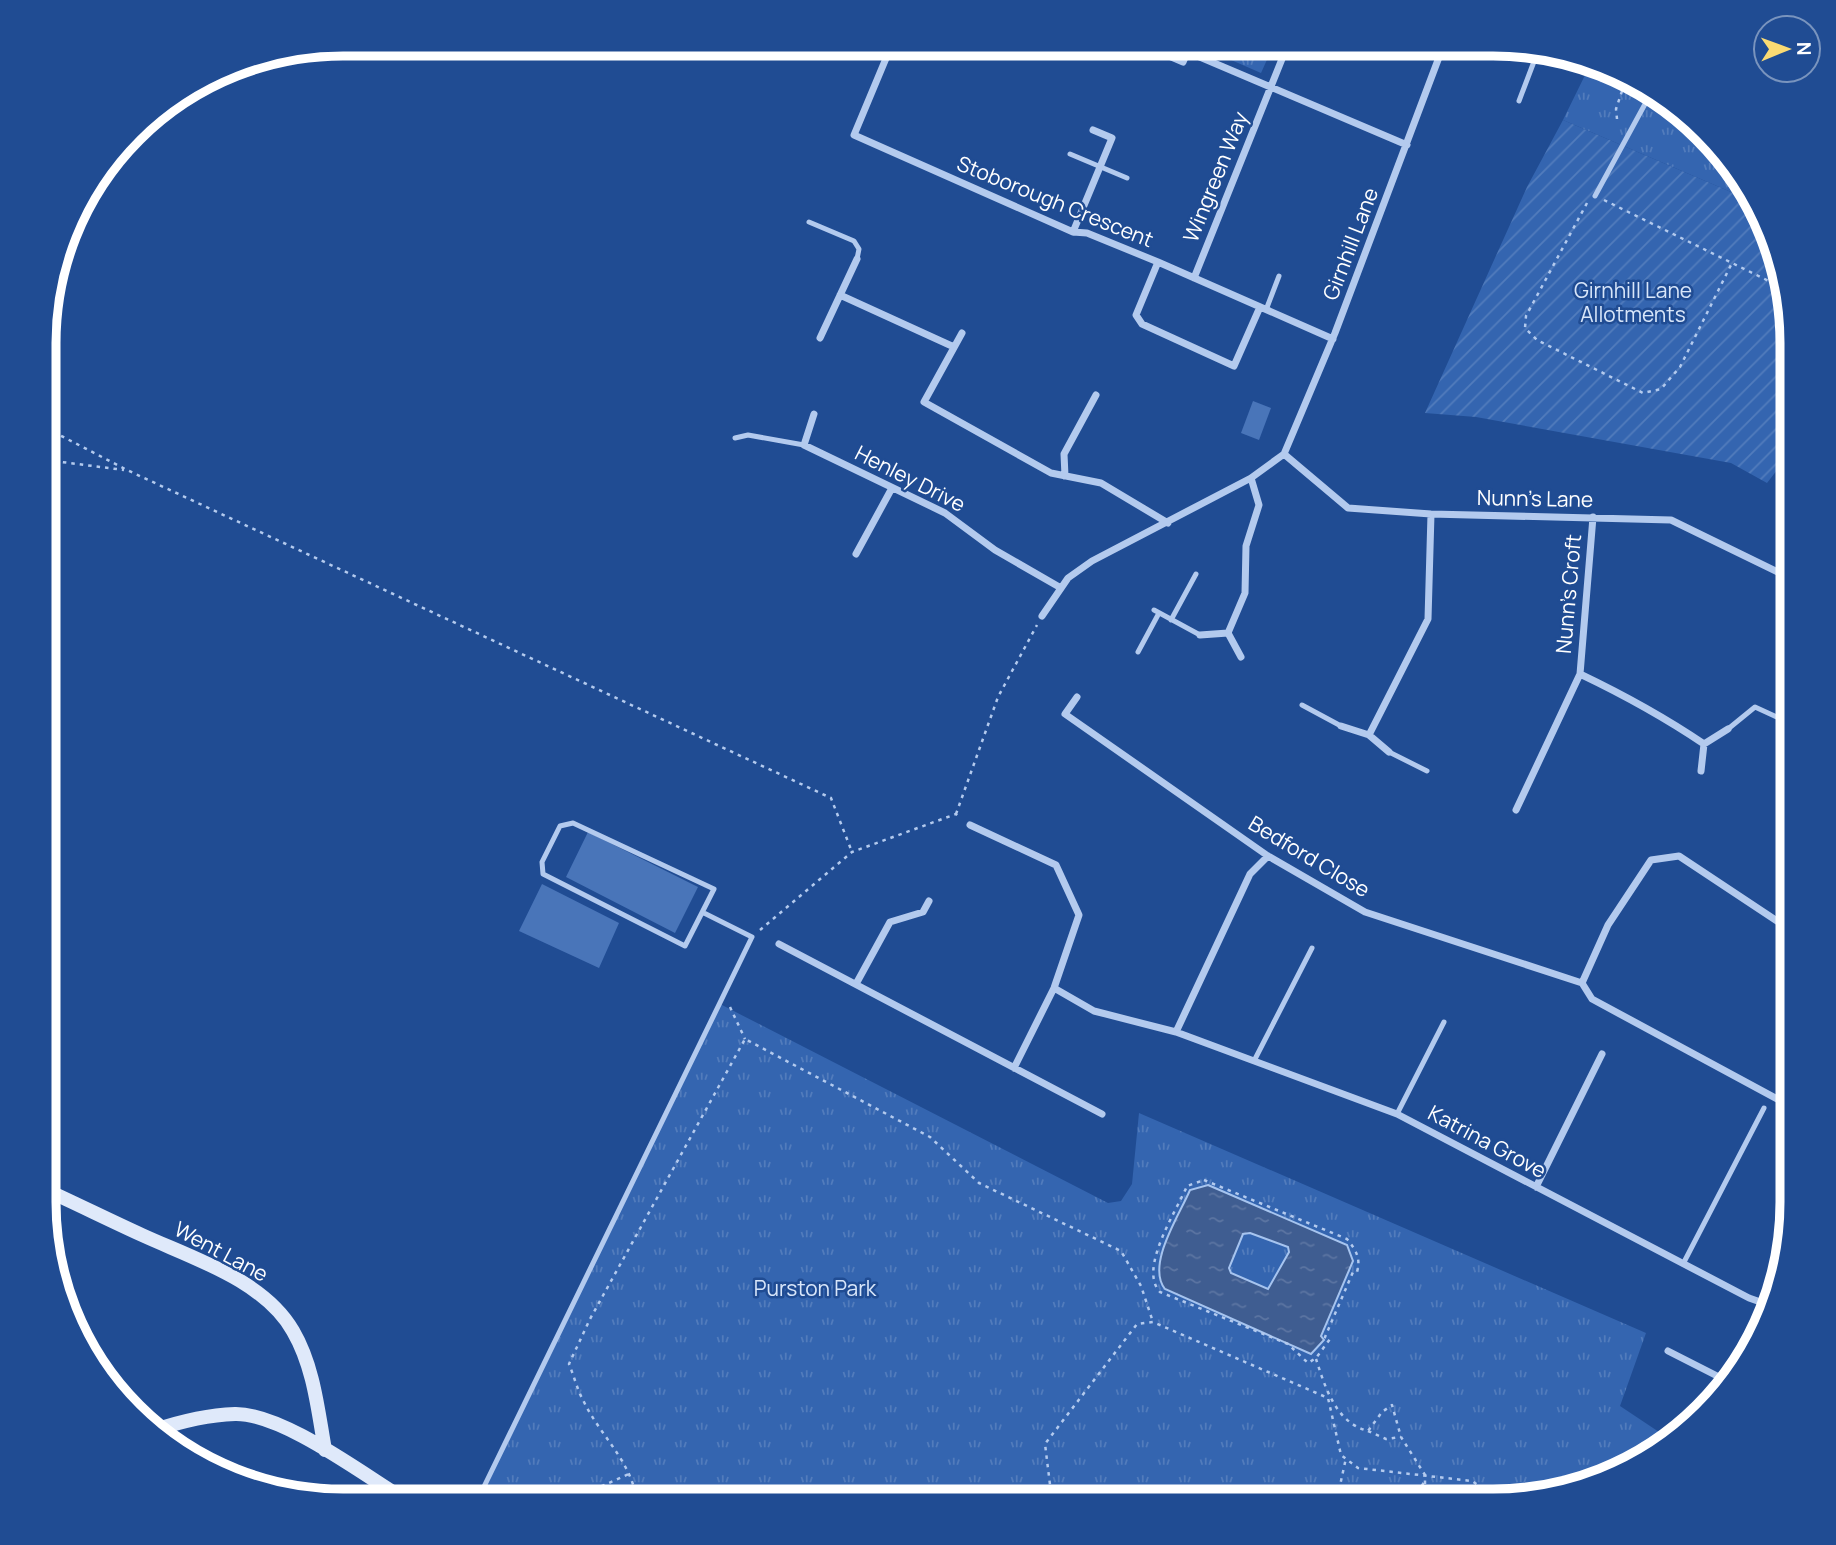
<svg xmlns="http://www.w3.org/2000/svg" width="1836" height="1545" font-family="Manrope,sans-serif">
<defs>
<pattern id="park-tufts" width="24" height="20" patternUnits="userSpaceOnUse" patternTransform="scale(1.75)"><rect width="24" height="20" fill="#3465b0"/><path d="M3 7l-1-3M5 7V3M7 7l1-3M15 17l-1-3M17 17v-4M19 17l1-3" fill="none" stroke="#527cbc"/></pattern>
<pattern id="garden-furrows" width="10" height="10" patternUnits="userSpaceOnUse" patternTransform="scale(1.75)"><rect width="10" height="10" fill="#3465b0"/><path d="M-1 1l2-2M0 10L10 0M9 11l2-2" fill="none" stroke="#527cbc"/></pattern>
<pattern id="water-ripples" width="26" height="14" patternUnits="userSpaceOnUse" patternTransform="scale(1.75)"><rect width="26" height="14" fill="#3f5d91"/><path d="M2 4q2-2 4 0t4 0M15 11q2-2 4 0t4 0" fill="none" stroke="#5c75a2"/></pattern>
</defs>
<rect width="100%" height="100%" fill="#204c93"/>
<path fill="url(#park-tufts)" d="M1204,44h70l-13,29 -62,-27z
M1590,65l35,9 80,58 47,69 -189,-81z
M720,1004l388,199 13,-2 11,-17 7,-71 507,220 -26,73 48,32 -60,40 -95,23h-1036z"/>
<path fill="url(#garden-furrows)" d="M1563,120l189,81 17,27 23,95v128l-25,32 -36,-20 -255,-46 -51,-4 102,-226z"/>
<path fill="url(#water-ripples)" stroke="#a6c4ef" stroke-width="2" fill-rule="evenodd" d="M1208,1185l139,60 6,16 -32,75 3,4 -13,14 -146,-65c-19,-24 14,-73 25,-99zM1250,1233l38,14 1,5 -21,37 -37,-16 -2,-5 14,-34z"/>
<path fill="#4975b9" d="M1253,401l18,7 -12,32 -18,-7z
M588,832l110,55 -23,46 -109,-56z
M542,884l77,39 -20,45 -80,-37z"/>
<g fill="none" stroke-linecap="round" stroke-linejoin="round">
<path stroke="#b3caee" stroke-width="2.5" stroke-dasharray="3.5 5" stroke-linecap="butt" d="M1617,119l-1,-10 11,-33
M1692,123c3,17 11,23 27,29
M1604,200l179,88
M1587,203l-61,113 -1,12 12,12 106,53 18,-4 19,-22 52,-104
M46,428l81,42 704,328 21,54
M46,460l78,10
M956,814l42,-117 39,-72
M760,930l92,-78 104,-38 5,4
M730,1007l15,32
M1204,1180l143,59c9,11 14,19 10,33h-4l-28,65 5,2 -14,19 -8,5 -20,-19 -128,-52c-22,-23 16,-80 27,-106z
M1316,1359c9,28 20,64 52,72l14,-19 10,-7 9,32 24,38v26
M1368,1431l18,8 15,-2
M1339,1490l7,-32
M581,1501l12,-11 36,-16
M637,1501c-6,-41 -37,-65 -54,-101 -6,-11 -9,-24 -14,-36l21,-45 155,-280 185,98 49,46 142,68 20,35 12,36
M1052,1501l-7,-57 92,-120 16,-2 175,76 13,57 17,13 114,13 10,7 9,13
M1414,1501l10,-19"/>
<path stroke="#b3caee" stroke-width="5" d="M1519,101l19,-50
M1070,154l57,24
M1595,196l56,-103
M809,222l45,19 5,8 -2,10
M1266,310l13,-34
M735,438l13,-3 56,10
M1154,610l46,25
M1171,620l25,-46
M1138,652l21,-39
M1302,705l39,21
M1728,729l27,-22 37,17
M1389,752l38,19
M573,823l141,66 -29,57 -142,-72 -1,-12 18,-36z
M1254,1061l58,-113
M1397,1114l47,-92
M1683,1264l81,-156
M477,1501l275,-564 -48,-24"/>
<path stroke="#b3caee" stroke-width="7" d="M892,44l-38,91 219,97 14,1 71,29 175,77
M1022,44h6
M1141,44l42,18 8,-18
M1188,52l219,93
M1073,232l39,-94 -19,-8
M1158,262l-22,53 6,9 92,42 26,-59
M1194,278l94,-234
M840,295l114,52
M962,333l-38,69 127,71 50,10 67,40
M820,338l37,-79
M814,414l-10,31 141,68 50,37 66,38
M1284,454l64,54 83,6 240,6 121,59
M1284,454l51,-121 109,-289
M1065,476l-1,-22 32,-59
M856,554l36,-66
M1042,616l26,-38 24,-17 159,-83 33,-24
M1228,633l17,-40 1,-47 13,-41 -8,-27
M1200,635l28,-2 13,24
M1580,674c44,21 84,43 124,70
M1077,697l-12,17 203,142 97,56 217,71
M1341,726l28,9 20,17
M1369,735l59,-116 3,-105
M1701,771l3,-27 24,-15
M1516,810l64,-136 13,-157
M970,825l86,40 23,50 -25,73 -40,80
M1792,931l-113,-75 -28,4 -43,65 -26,58 10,16 200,108
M779,944l323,170
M856,984l34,-62 33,-10 6,-11
M1054,988l40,23 82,21 221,82 352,184 23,8
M1176,1032l74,-158 18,-18
M1536,1187l66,-133
M1668,1351l59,30"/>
<path stroke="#dfe9fa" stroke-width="14" d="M44,1189c33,15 65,31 98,46 50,23 122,45 151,96 21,36 25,80 32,119
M155,1430c24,-8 55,-15 80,-16 48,-1 130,62 172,87"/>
</g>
<g text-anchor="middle" stroke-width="5" stroke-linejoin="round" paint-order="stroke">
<g font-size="21" fill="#fff" stroke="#204c93">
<text transform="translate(1216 177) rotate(-68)" y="7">Wingreen Way</text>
<text transform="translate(1055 202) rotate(22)" y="7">Stoborough Crescent</text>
<text transform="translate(1351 244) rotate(-69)" y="7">Girnhill Lane</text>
<text transform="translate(910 479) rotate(27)" y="7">Henley Drive</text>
<text transform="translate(1535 499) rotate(1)" y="7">Nunn's Lane</text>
<text transform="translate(1569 594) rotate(-85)" y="7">Nunn's Croft</text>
<text transform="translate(1309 857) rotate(31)" y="7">Bedford Close</text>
<text transform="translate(1487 1142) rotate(28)" y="7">Katrina Grove</text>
<text transform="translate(221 1252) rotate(28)" y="7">Went Lane</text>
</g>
<g font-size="21" fill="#d8e6fa" stroke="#204c93">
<text x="1633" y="298">Girnhill Lane<tspan x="1633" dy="24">Allotments</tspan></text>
<text x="815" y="1296">Purston Park</text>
</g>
</g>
<path d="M0 0H1836V1545H0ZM343 56H1493A287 287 0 0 1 1780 343V1202A287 287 0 0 1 1493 1489H343A287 287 0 0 1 56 1202V343A287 287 0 0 1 343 56Z" fill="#204c93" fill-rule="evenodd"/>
<path fill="none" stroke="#fff" stroke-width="9" d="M343 56H1493A287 287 0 0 1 1780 343V1202A287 287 0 0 1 1493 1489H343A287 287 0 0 1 56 1202V343A287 287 0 0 1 343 56Z"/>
<g transform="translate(1787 49) rotate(89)"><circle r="33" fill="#204c93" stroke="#7994be" stroke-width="2"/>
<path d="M0-5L12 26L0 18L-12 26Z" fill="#fbdb73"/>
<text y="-10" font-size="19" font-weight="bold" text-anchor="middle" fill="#ffffff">N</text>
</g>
</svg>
